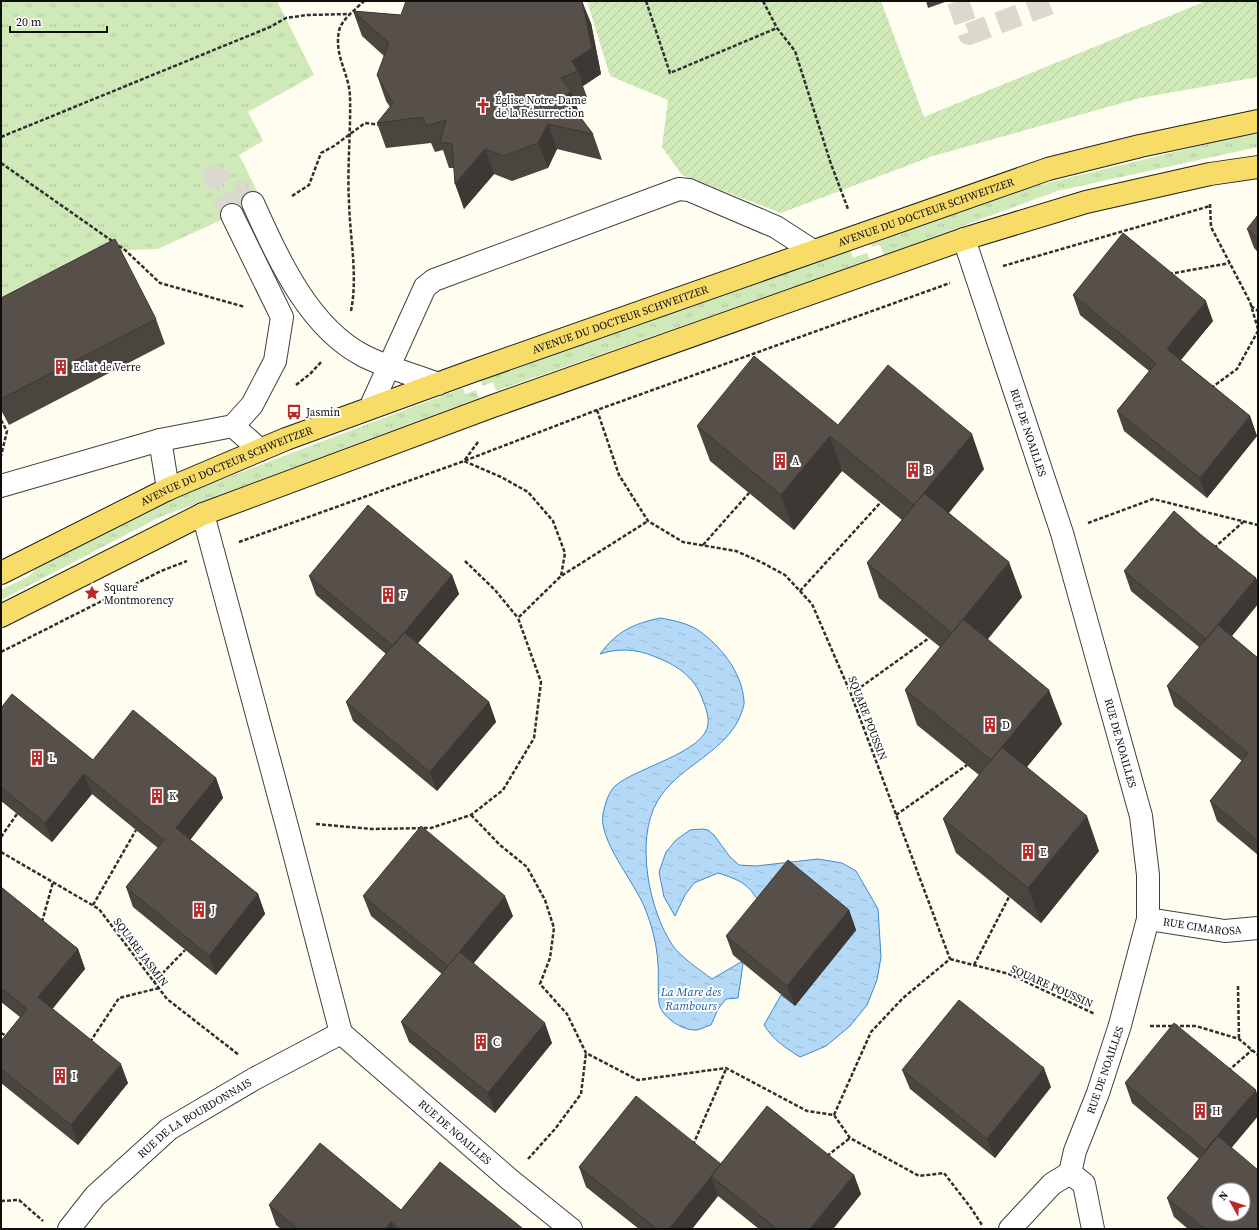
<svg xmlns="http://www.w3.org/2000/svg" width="1259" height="1230" font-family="'Source Serif 4',serif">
<defs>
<pattern id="grass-tufts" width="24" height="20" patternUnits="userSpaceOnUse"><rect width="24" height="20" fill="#cfe9b9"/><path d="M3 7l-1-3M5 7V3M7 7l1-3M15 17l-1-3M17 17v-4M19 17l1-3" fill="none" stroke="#b1c79e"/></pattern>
<pattern id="garden-furrows" width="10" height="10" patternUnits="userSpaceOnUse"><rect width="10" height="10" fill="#cfe9b9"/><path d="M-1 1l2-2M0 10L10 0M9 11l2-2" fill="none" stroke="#b1c79e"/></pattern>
<pattern id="water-ripples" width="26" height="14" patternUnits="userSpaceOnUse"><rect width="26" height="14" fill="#b4d9f6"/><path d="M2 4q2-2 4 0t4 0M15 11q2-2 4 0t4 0" fill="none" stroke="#9ab9d2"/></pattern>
</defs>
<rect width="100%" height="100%" fill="#fffdef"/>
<path fill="url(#grass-tufts)" d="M1,1h276l37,74 -66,37 15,29 -24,14 22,44 -29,16 -74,34 -33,1 -124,64z
M1258,134v13l-201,44 -173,64 -4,-10 -8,2 -2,-7 165,-54 197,-48z
M849,246l4,12 14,-5 3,7 -374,131 -3,-9 -10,4 -3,-6z
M463,388l2,6 11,-4 3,8 -319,119 -159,83v-10l28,-14 10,-10 113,-60z"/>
<path fill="url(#garden-furrows)" d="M587,1h294l43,116 282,-116h52v76l-118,21 -207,58 -152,57 -99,-38 -20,-28 6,-47 -58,-24z"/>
<path fill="url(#water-ripples)" stroke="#3c8acc" d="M660,618c12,2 27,5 38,12 22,15 44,42 46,71 1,5 -4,15 -6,20 -18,34 -62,47 -81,81 -22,38 -8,109 16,144 8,11 28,25 39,33l29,-17 2,2 -5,34 -12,1 -8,10 -7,16c-4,1 -9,4 -14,5 -13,1 -31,-10 -37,-23 -3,-7 -1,-33 -2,-42 -1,-20 -6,-40 -14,-59 -10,-24 -46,-67 -41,-92 2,-10 5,-21 12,-28 20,-18 91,-34 93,-62 1,-9 -3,-18 -6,-26 -8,-22 -27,-34 -49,-42 -16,-7 -36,-8 -53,-2 17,-23 33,-30 60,-36z
M702,829l6,1 6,5 16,22 9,8 17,1 62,-7 24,4 14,8 22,38 3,48 -4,23 -10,25 -17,21 -24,20 -26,11c-14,-9 -27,-17 -36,-32l17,-30 14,10 61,-75 -95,-24c-11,-21 -20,-26 -43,-33l-24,10 -9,12 -10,21 -11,-19 -5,-25 7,-20 10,-12 14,-10z"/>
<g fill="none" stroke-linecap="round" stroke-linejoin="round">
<path stroke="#dbd9cd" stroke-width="22" stroke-dasharray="22 11" stroke-linecap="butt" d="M958,1l11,33 88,-33
M232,215l-18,-39 39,27"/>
<defs>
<g id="minor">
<path d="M253,203c25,55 55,124 111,153 24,12 50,19 74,28"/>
<path id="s1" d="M964,239l98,294 79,283 7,59v44l-28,106 -22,68 -23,58 -5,22 -18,11 -42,45"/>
<path d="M370,408l55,-121 9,-7 245,-91 10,1 87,37 37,24"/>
<path d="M233,426l27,24"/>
<path d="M160,440l8,49"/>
<path d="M1,486l159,-46 73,-14 19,-21 23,-44 7,-44 -50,-102"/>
<path d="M203,514l85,316 53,203"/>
<path id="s2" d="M1148,919l77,12 33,-3"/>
<path id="s3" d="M341,1033l168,146 62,50"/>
<path d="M1070,1173l14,11 9,45"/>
<path id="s4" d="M69,1229l26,-33 74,-67 85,-50 87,-46"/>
</g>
<g id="major">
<path id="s5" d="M1,573l167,-84 118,-50 184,-67 578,-203 92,-23 118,-25"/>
<path d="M1,616l202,-102 290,-108 471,-167 122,-37 124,-28 48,-7"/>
</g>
</defs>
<use href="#minor" stroke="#414141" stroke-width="24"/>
<use href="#major" stroke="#1f1f1f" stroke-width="24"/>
<path stroke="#303030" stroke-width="2.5" stroke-dasharray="4 2" stroke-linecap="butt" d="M646,1l24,72 107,-45
M763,1l14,27 18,23 36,113 17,45
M1,137l269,-110 16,-9 21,-3 43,-1
M1,163l124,87 35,33 85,24
M292,196l17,-11 12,-32 13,-7 31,-23 16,2
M1210,204l1,23 39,75 8,27
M1003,266l207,-60
M1169,274l61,-11
M1251,306l7,5
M351,311c7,-36 -1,-72 -2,-109 -2,-35 2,-71 1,-106 -1,-23 -16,-40 -11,-65 2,-11 17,-22 25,-30
M296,385l14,-11 12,-13
M1211,388l26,-19 21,-38
M597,410l22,65 29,46 35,21 53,9 25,11 24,13 27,29 39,90 99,265
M1,420l6,11 -6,25
M478,442l-14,19 37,16 27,15 25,29 12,32 -4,23
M1088,523l65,-24 105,26
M239,542l225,-81 133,-51 353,-127
M703,545l46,-52
M1214,548l29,-26
M465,561l30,29 23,28
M800,591l81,-89
M1,652l160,-81 26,-10
M851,694l78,-56
M471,815l29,30 27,22 18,33 9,28 -4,30 -10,26 27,30 19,39 52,27 88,-12 81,43 27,4 16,23 69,38 25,-3 27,35 11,17
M896,815l71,-50
M316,824l56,5 59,-1 40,-13 32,-25 31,-52 7,-56 -23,-64 43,-42 87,-55
M1,837l16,-23
M1,852l98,57 68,90 72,56
M93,905l43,-75
M42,922l11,-40
M950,959l59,15 86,40
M974,965l35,-68
M154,982l31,-32
M1238,986l1,53
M1150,1026h46l43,13 19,16
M1,1033l6,3
M90,1042l29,-44 40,-10
M1228,1071l24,-21
M834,1115l37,-83 32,-34 47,-39
M693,1145l33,-76
M827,1156l23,-18
M528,1159l27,-30 26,-35 5,-41
M1,1201l18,-1 24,21"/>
<use href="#minor" stroke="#fff" stroke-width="22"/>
<use href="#major" stroke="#f7dd67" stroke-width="22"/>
</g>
<path fill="#4b4540" d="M926,1h22l-20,7z
M353,11l48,4 190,8 10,51 -18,12 4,11 -12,5 5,14v1l13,17 9,26 -45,-11 -9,19 -36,13 -18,-7 -30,35 -10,-41h-5l-6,-18 -8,2 -4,-9 -45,5 -9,-25 13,-16 -4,-6 -9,-26 7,-19 -22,-20z
M1258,215v37l-4,-4 -7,-19z
M1073,295l140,26 -32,39 69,56 7,20 -50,62 -83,-67 -7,-20 32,-40 -69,-56z
M1,298l155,21 9,25 -156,81 -8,-15z
M838,425l146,44 -35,44 73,84 -34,42 74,85 -35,43 72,84 -58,72 -85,-70 -13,-34 36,-44 -62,-50 -12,-35 35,-43 -61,-49 -12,-35 35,-43 -60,-49 -48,59 -84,-69 -13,-35z
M1124,571l132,7 2,5v21l-26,32 26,22v197l-41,-34 -7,-20 32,-40 -68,-55 -7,-20 32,-39 -68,-56z
M452,575l7,19 -41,49 71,59 7,20 -59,69 -84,-70 -7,-19 40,-48 -70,-59 -7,-19z
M1,708l92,52 123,18 7,20 -33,41 68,55 7,20 -49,61 -83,-68 -7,-20 32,-39 -66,-54 -40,48 -51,-41z
M1,887l77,62 7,20 -33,39 76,75 -50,62 -77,-62v-42l19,-24 -19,-15z
M363,896l150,20 -40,48 79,79 -57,70 -86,-71 -8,-20 41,-48 -71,-58z
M849,910l7,20 -61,76 -62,-51 -7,-19z
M902,1070l149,17 -56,71 -85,-69z
M1125,1083l133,14v19l-27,32 27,81h-70l-14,-12 -7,-19 32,-39 -67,-56z
M721,1164l133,11 7,19 -28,35h-74l-41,-33 -26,33h-53l-53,-42 -7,-20z
M269,1205l132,5 121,19h-241l-5,-4z"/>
<path fill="#3d3834" d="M582,1l9,22 10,51 -18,12 -5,-15 -6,-10z
M571,91l9,25 -6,6 -9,-25z
M548,124l9,25 -9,19 -10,-25z
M485,149l9,25 -30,35 -9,-25z
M1206,301l7,20 -39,47 -7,-19z
M1250,416l7,20 -50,62 -7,-20z
M972,434l12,35 -57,71 -13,-35z
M830,436l12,35 -48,59 -13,-35z
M1009,562l13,35 -58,71 -12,-35z
M452,575l7,19 -59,71 -7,-19z
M1256,578l2,5v21l-45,55 -7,-20z
M1049,690l13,34 -58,71 -13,-35z
M489,702l7,20 -59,69 -7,-19z
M84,774l8,20 -40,48 -7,-19z
M216,778l7,20 -39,50 -8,-20z
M1087,816l12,35 -58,72 -13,-35z
M258,894l7,20 -49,61 -7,-19z
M505,896l8,20 -58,69 -7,-19z
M849,910l7,20 -61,76 -8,-20z
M78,949l7,20 -39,48 -8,-20z
M545,1023l7,20 -57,70 -7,-20z
M121,1064l7,19 -50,62 -7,-20z
M1044,1068l7,19 -56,71 -8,-19z
M1256,1090l2,7v19l-45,54 -8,-20z
M721,1164l-10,12 7,20 -26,33h-23z
M854,1175l7,19 -28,35h-23z
M391,1222l3,7h-9z"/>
<path fill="#57504a" stroke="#3d3834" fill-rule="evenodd" d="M406,1h176l10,47 -20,13 6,10 -17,7 10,13 -6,6 28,37 -45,-10 -10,19 -35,13 -18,-7 -30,35 -3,-40 -12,-2 6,-22 -20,6 -3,-9 -46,6 16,-20 -16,-28 12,-32 -36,-32 48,4z
M1258,215v23l-11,-9z
M1123,233l83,68 -39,48 83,67 -50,62 -83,-67 39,-48 -83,-68z
M115,239l41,80 -155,80v-101z
M754,356l84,69 50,-60 84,69 -58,71 -84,-69 -49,59 -84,-69z
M924,493l85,69 -57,71 -85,-70z
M368,505l84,70 -59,71 -84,-70z
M1174,511l26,23 56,44 -50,61 -82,-68z
M963,619l86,71 -58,70 -86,-70z
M1218,625l40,33v183l-48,-40 38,-48 -81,-67z
M404,632l85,70 -59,70 -84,-70z
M12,694l81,66 40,-50 83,68 -40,50 82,66 -49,62 -83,-69 38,-47 -80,-66 -39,49 -44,-36v-79z
M1002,747l85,69 -59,72 -85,-69z
M421,826l84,70 -57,70 -85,-70z
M788,860l61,50 -62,76 -61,-50z
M1,887l77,62 -40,48 83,67 -50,61 -70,-56v-28l26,-32 -26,-21z
M460,952l85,71 -57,70 -87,-71z
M959,1000l85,68 -57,71 -85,-69z
M1174,1023l82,67 -51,60 -80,-67z
M636,1096l85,68 -52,65h-12l-78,-62z
M767,1106l87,69 -44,54h-33l-66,-53z
M1218,1136l40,34v59h-53l-38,-31zM1219,1190h24v24h-24z
M320,1143l81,67 39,-48 82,66 -1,1h-121l-9,-7 -6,7h-87l-29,-24z"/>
<defs>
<symbol id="church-bare" viewBox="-9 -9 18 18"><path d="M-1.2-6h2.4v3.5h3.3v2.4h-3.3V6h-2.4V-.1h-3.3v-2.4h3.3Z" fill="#bd2827" stroke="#fff" stroke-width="2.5" paint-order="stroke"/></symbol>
<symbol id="building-bare" viewBox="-9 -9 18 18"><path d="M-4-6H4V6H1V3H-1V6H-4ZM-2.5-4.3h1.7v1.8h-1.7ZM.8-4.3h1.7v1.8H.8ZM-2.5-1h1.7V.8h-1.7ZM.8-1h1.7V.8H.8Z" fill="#bd2827" stroke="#fff" stroke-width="2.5" paint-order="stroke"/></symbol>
<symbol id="bus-bare" viewBox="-9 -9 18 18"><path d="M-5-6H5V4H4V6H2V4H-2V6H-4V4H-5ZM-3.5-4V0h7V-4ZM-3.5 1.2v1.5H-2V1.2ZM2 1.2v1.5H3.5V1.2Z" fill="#bd2827" stroke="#fff" stroke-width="2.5" paint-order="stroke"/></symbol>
<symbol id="sight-bare" viewBox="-9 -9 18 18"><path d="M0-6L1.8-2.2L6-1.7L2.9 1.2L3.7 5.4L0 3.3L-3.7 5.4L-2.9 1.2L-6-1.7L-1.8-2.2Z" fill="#bd2827" stroke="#fff" stroke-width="2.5" paint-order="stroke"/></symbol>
</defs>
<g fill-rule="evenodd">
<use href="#church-bare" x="472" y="95" width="22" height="22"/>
<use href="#building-bare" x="50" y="356" width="22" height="22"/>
<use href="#bus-bare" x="283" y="401" width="22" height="22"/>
<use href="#building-bare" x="769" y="450" width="22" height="22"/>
<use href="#building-bare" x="902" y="459" width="22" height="22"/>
<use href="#sight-bare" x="81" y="582" width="22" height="22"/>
<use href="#building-bare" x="377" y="584" width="22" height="22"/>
<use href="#building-bare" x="979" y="714" width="22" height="22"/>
<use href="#building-bare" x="26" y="747" width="22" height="22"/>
<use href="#building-bare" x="146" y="785" width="22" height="22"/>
<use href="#building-bare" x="1017" y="841" width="22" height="22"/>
<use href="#building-bare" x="188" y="899" width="22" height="22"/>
<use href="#building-bare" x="470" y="1031" width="22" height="22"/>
<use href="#building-bare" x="49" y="1065" width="22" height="22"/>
<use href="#building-bare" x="1189" y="1100" width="22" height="22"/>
</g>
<g text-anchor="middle" stroke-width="4" stroke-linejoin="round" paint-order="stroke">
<g font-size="11" fill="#0e0e0e" stroke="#fff" text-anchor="start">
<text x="495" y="104">Église Notre-Dame<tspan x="495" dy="13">de la Résurrection</tspan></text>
<text x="73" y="371">Eclat de Verre</text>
<text x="306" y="416">Jasmin</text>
<text x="792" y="465">A</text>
<text x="925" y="474">B</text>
<text x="104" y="591">Square<tspan x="104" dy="13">Montmorency</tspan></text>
<text x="400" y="599">F</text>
<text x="1002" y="729">D</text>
<text x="49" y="762">L</text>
<text x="169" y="800">K</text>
<text x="1040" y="856">E</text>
<text x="211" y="914">J</text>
<text x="493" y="1046">C</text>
<text x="72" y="1080">I</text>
<text x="1212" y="1115">H</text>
</g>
<g font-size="11" fill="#0e0e0e" stroke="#fff">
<text dy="4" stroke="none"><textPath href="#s5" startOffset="994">AVENUE DU DOCTEUR SCHWEITZER</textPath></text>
<text dy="4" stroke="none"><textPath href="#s5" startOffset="670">AVENUE DU DOCTEUR SCHWEITZER</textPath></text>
<text dy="4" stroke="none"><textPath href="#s1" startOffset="204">RUE DE NOAILLES</textPath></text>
<text dy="4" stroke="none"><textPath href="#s5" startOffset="250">AVENUE DU DOCTEUR SCHWEITZER</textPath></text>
<text transform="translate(868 718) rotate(69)" y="4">SQUARE POUSSIN</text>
<text dy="4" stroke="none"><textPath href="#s1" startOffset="528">RUE DE NOAILLES</textPath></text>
<text dy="4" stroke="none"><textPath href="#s2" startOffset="55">RUE CIMAROSA</textPath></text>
<text transform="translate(141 952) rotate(53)" y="4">SQUARE JASMIN</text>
<text transform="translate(1052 986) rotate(24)" y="4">SQUARE POUSSIN</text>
<text transform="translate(1105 1070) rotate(-71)" y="4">RUE DE NOAILLES</text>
<text dy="4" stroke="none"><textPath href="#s4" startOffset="169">RUE DE LA BOURDONNAIS</textPath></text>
<text dy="4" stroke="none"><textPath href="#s3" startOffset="151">RUE DE NOAILLES</textPath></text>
</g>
<g font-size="12" font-style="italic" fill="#185c9f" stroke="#fff">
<text x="691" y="996">La Mare des<tspan x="691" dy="14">Rambours</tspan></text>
</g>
</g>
<rect width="1259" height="1230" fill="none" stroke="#0e0e0e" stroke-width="4"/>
<g transform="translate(1231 1202) rotate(309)"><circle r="19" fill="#ffffff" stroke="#9f9f9f"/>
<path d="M0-3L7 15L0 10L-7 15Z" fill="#bd2827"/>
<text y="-6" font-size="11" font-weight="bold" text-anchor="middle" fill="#0e0e0e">N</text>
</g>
<path d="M10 26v6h97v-6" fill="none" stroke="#0e0e0e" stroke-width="2"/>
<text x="16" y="26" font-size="12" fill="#0e0e0e" stroke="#ffffff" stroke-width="3" paint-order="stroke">20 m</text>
</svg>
